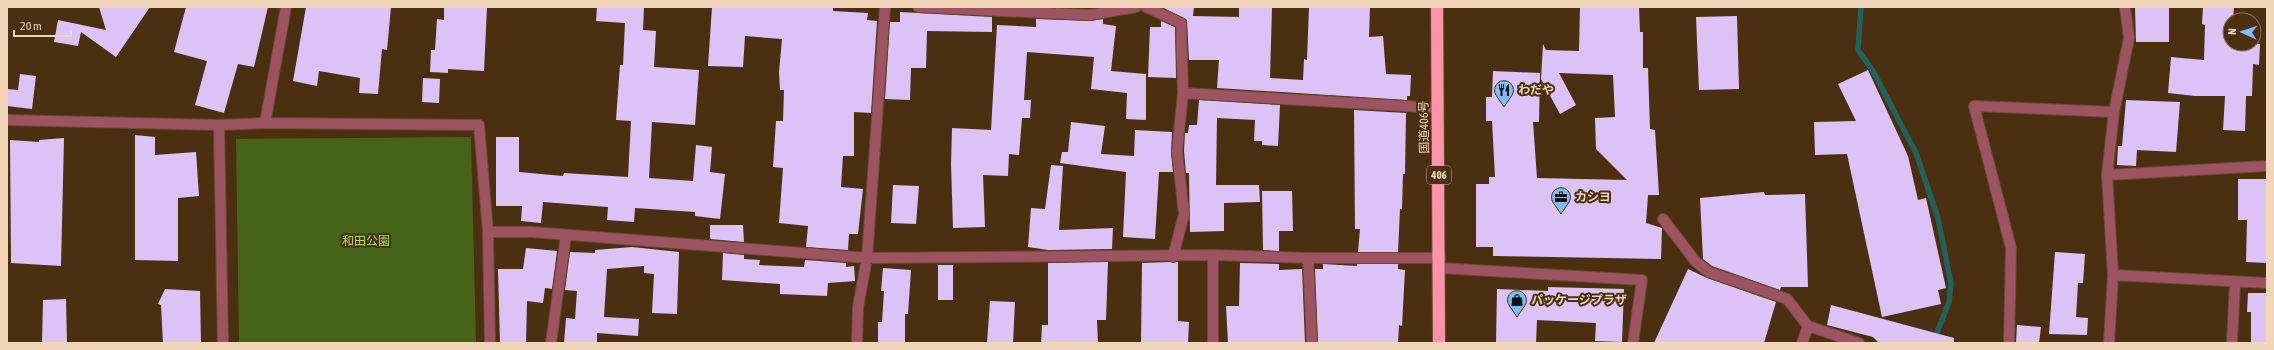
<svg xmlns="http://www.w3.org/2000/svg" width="2274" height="350" font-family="'Asap Condensed','Noto Sans JP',sans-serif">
<rect width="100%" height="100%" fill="#4a3011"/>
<path fill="#476317" d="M471,137l5,206h-237l-3,-204z"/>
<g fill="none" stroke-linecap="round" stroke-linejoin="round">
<path stroke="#23615c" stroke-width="5.5" d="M1861,7l-3,43 15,21 43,82 22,65 13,66 -2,18 -16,41"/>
</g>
<path fill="#ddc2f7" d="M99,7h51l-34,50 -35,-25 -3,14 -24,-4 4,-22 48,10z
M186,7h82l-14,60 -16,-3 -14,49 -29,-8 12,-44 -33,-9z
M306,7h85l-4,43 -5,-1 -4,45 -19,-1 1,-15 -41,-7 -2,15 -24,-5z
M444,7h43l-3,64 -36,-2v4l-18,-1 1,-22h4l2,-31 7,1z
M597,7h47l-1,23 13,1 -2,36 45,3 -4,55 -43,-3 -3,56 44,3 3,-36 16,2 -2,25 15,2 -5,45 -25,-3v-4l-60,-4 -1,14 -27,-2 1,-13 -65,-5 -2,21 -20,-2 1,-15h-26v-69h23v35l44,4 1,-3 64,4 3,-56 -15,-1 4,-55h3l2,-42 -29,-2z
M712,7h121v4l35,2 -1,7 10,1 -6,92 -17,-1v44h-11l-2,31 22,2 -5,45h-9l-1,16 -42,-3 2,-21 -29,-3 4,-55 -10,-1 3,-46h7l1,-31h-4l-1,-18 3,-33 -37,-3 -2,31 -35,-1z
M1162,7h32l-1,9 46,1v-10h33l-2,71 33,2 1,-21 3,1 2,-53h61l-1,30 14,-1 3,38 25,1 -1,21h-3v4l-190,-12 2,-28h-30l-2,-40z
M1580,7h59l1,25h3v36h5l2,61 5,1 4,65h-11l-2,28 16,5 -1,31 -168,-3v-9h-17v-63h13v-7h6l-3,-56h-6v-24h6l1,-26 47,2 -1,49h-6l4,56 90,2 -31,-31 -1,-31 20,-1 -2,-42 -54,-2 17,32 -16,9 -19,-35 2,-35 3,6 33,1z
M2135,7h34v35h-33z
M2203,7h31l-1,13h-3v24h30l-1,21 -6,-1 -1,32h-6l-1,35 -22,-1 2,-34h-30l-27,-3 3,-36 33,3 1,-35 -3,-1z
M900,12l92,5v15l-65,-1 -1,37h-15l-1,32 -25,-1 5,-77h10z
M1737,16l2,73 -40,1 -3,-73z
M1036,19l54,2 13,-2v5l13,2 -5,45 35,3v46l-20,-1 1,-26 -36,-4 3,-32 -67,-5 -3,48h7l-1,18h-8l-3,37 -10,-1 -1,22 -25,-1 2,52 -32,1 -2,-64 1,-36 39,2 6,-105 39,2z
M1161,21l14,6 1,51 -28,-1 2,-50h11z
M1868,70l40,86 10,44 8,-2 20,90 -8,2 3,14 -59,13 -35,-163 -32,1 -1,-33 42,-1 -18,-37z
M20,74l16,2 -4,33 -25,-3v-17l11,1z
M423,78l17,1 -1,24 -17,-1z
M1199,100l81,5 -2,41 -16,-1v-4h-8l1,-21 -38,-2 -1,67h43l1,17 -36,1v28l-34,1 -1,-59h-3l-2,-22 1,-18h3l1,-8h8z
M2126,100l54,2 -4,50 -39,-2 -1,16 -19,-1 1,-19h4z
M1354,110l52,3 -1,61h-2l-1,35h-2l-2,43h-40l2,-23h-5z
M1071,122l34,4 -4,28 33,2 1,-26 37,2 -1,20 2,20h-14l-4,67 -32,-2 3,-65 -66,-9 2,-11h6z
M135,135l20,2v18l41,-3 3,44 -21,2v63l-43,-1z
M64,138l-3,128 -50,-3 -1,-123 29,2v-2z
M1051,165l12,1 -4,64 54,-2 -1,21 -64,1 -20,-3 3,-39 14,1z
M2238,179h29v84l-21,-1 1,-42h-9z
M893,185l26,1 -3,38 -25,-1z
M1262,191h30l1,40h-14v20l-16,-1z
M1764,192l1,3 40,-1 3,93h-27l-1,3 -68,-24 -9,-7 -3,-61z
M710,225h33l1,17 -34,-3z
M632,247l47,5 -2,62 -25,-1 2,-39 -10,-1v-7l-37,3 -3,48 35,2 -1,17 -41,-3v10h-33l2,-25 9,1 2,-28 -12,-1 5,-38 25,1v-3z
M526,248l31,3 -5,38 -7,-1 -2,15 -16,-2 -1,42h-26l-2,-74h25z
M2055,252l30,2 -2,29h-5l-2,34 12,1 -1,17 -38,-1z
M723,253l21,2v4l16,1 -1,5 45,2 1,-7 41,3v4l8,-1 1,15 -27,2 -1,13 -47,-2v-10l-58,-4z
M1108,262l-2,58h-9l1,23h-57l1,-18h6v-62z
M1170,262h8v59l11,1 -1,21h-47l1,-80z
M1240,263l39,1v6l23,-1 3,74h-77l-2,-37h13z
M1323,264l34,2v-2h41v5l7,1 -3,56 -3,-1 -1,18h-80l-3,-74h8z
M938,265h15v35h-15z
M883,268l28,2 -3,44h-3v29h-27v-21h4l2,-31h-3z
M1688,269l19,9 69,24 -12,41h-110z
M1548,287l76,2 -2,53 -27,-1 1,-18 -59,-3 -1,23h-40l1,-54 51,2z
M165,289l35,2 1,52h-38l-2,-38 -3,-1z
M2248,293h19v50h-16v-31h-4z
M66,299l1,44h-25l1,-43z
M990,301l25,1 -2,41h-26z
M1831,305l123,33v5h-75l-6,-6 -46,-12z
M2017,325l24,2 -2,16h-23z"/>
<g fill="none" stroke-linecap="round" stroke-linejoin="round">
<defs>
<path id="lane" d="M918,7l172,8 46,-8
M1146,7l35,16 2,70 -6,58 7,63 -11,43
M1183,93l255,15
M488,232l2,111
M1308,258l4,85
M551,343l15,-108"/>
<path id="street" d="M2114,112l15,-74 -4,-31
M7,120l212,5 46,-2 214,2 9,107h44l335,26 346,-3 95,3h132
M265,123l21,-116
M219,125l4,218
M2107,175l160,-9
M1663,219l33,43 13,10 78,27 21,27 51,17
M1213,255v88
M1440,268l202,12 -9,63
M2113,275l154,8
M857,343l1,-36 9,-49 18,-251
M1802,343l6,-17
M2009,343l2,-95 -37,-142 140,6 -7,63 6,100 -4,68
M2232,343l3,-61"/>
<path id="highway" d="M1437,7l2,336"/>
</defs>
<use href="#lane" stroke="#684e2f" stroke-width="12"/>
<use href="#street" stroke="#684e2f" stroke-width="12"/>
<use href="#highway" stroke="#684e2f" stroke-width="14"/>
<use href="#lane" stroke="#9d5362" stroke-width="10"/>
<use href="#street" stroke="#9d5362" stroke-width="10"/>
<use href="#highway" stroke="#ff93a8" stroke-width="12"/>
</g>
<defs>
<symbol id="restaurant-pin" viewBox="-11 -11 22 30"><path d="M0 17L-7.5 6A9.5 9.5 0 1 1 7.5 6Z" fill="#7ebdf9" stroke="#4a3011"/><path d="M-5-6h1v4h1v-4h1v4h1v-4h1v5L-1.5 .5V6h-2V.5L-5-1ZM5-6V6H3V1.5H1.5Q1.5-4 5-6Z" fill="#111"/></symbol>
<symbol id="office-pin" viewBox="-11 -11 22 30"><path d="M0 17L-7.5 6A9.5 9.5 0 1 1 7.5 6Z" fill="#7ebdf9" stroke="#4a3011"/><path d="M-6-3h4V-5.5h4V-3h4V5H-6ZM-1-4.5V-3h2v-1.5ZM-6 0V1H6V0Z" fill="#111"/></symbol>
<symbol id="shop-pin" viewBox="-11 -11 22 30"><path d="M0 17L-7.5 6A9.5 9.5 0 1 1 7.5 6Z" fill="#7ebdf9" stroke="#4a3011"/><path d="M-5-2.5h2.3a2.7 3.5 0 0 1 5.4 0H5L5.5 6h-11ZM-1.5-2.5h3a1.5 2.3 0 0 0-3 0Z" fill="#111"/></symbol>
</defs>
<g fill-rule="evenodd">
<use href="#restaurant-pin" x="1493" y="79" width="22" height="30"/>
<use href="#office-pin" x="1550" y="186" width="22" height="30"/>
<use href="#shop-pin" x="1506" y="289" width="22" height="30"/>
</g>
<g text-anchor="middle" stroke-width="4" stroke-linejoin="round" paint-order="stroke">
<rect fill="#4a3011" stroke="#c0a487" stroke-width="1" x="1427" y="166" width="24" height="18" rx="3"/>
<g font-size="11" font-weight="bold" fill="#f2d6ba">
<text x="1439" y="179">406</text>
</g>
<g font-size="12" font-weight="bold" fill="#f2d6ba" stroke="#4a3011" text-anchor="start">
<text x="1518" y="94">わだや</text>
<text x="1575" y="201">カシヨ</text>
<text x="1531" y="304">パッケージプラザ</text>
</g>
<g font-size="12" fill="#f2d6ba" stroke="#4a3011">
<text transform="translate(1424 127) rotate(-91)" y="4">国道406号</text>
</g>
<g font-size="12" fill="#a9e349" stroke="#4a3011">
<text x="366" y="245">和田公園</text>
</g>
</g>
<rect width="2274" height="350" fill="none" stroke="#f2d6ba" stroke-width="16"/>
<g transform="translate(2242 32) rotate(273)"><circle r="19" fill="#4a3011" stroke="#8d7255"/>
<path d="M0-3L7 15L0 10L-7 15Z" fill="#7ebdf9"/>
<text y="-6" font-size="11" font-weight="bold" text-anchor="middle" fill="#f2d6ba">N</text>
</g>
<path d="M14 30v6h57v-6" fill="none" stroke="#f2d6ba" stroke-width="2"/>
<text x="20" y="30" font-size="12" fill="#f2d6ba" stroke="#4a3011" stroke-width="3" paint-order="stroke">20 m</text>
</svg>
